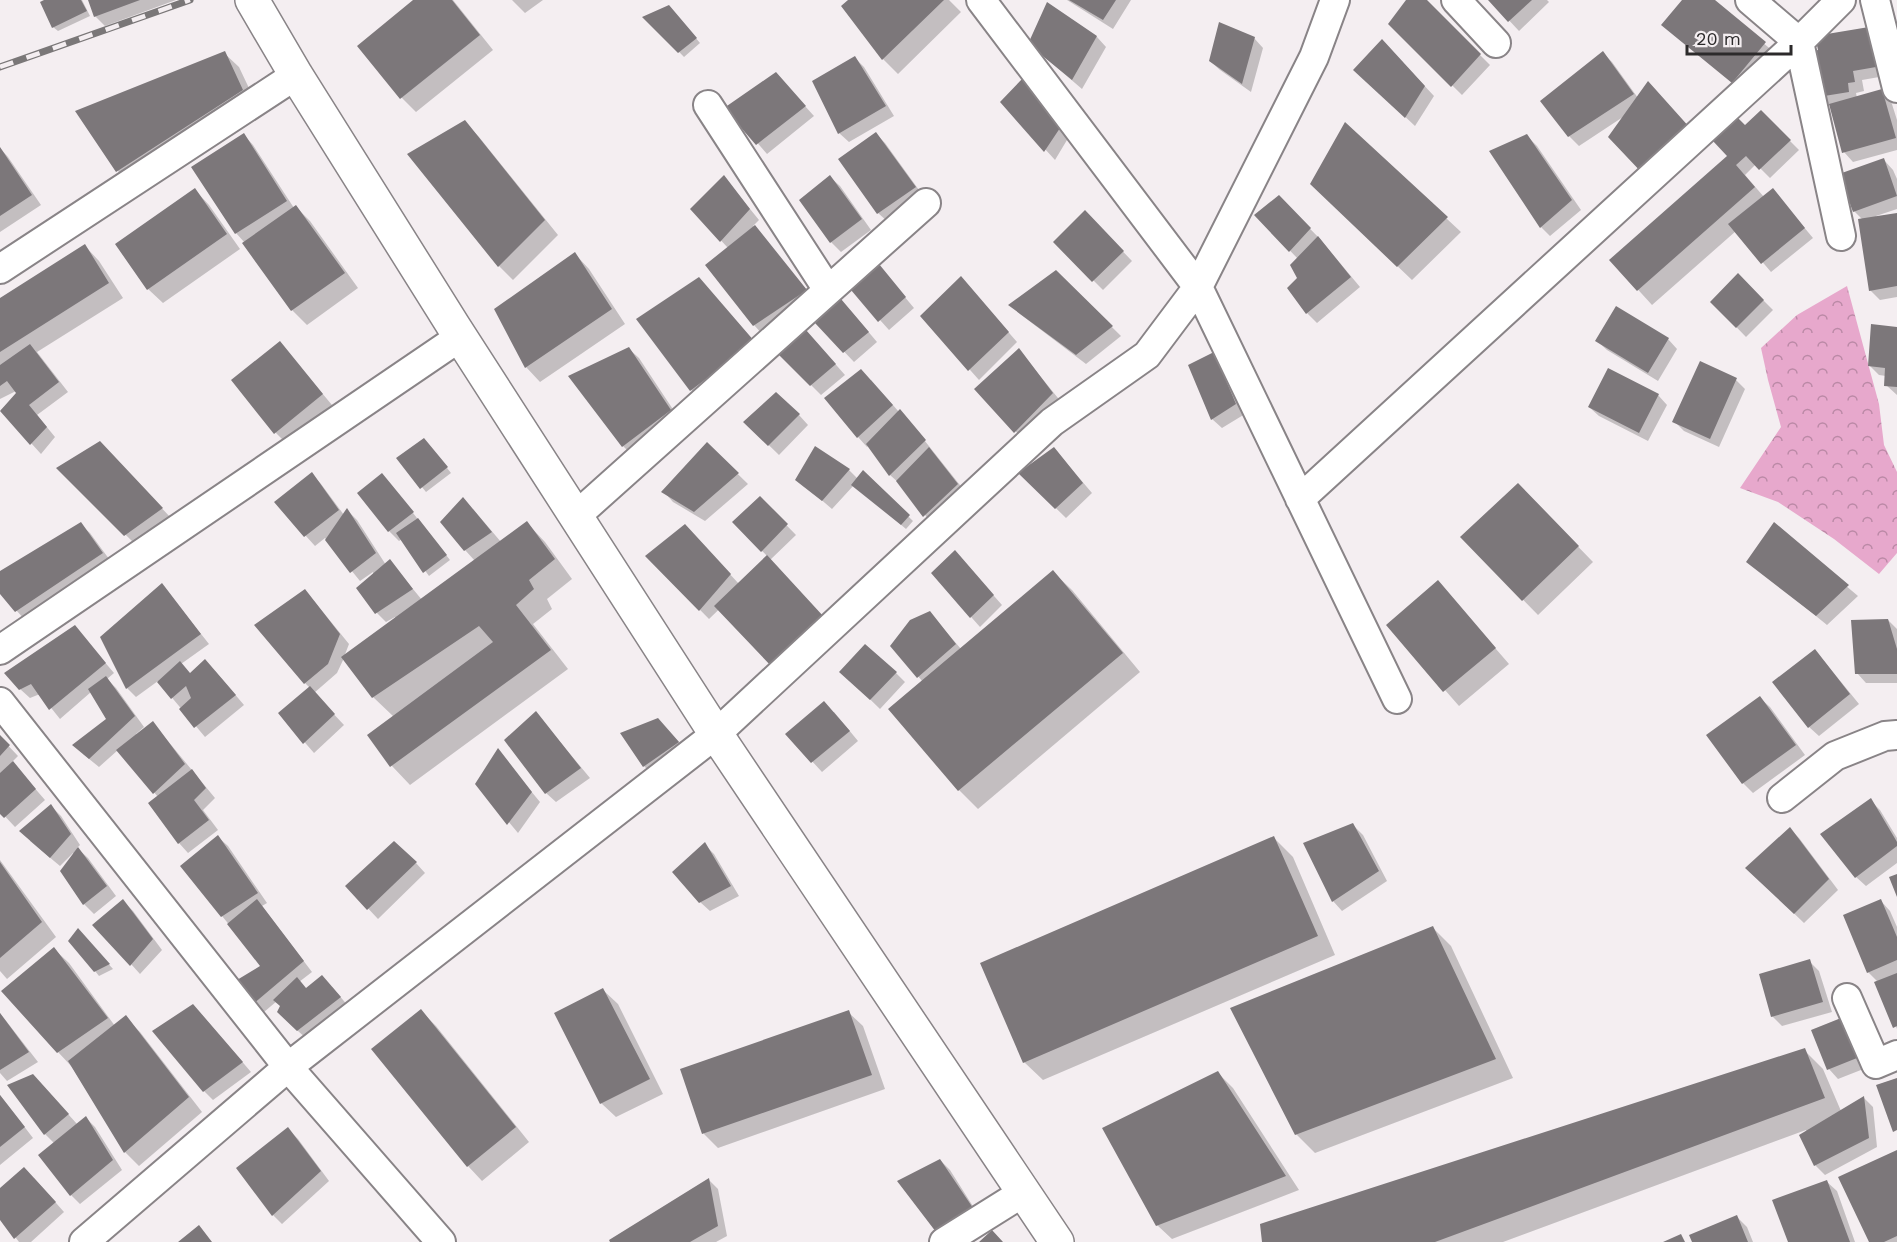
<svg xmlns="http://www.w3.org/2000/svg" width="1897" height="1242" font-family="'Work Sans',sans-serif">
<defs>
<pattern id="forest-crowns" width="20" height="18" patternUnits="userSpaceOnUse" patternTransform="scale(1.5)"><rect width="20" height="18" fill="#e7a8cc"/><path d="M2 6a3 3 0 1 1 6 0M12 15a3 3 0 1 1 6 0" fill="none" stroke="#bb89a6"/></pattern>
</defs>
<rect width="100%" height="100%" fill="#f4eef1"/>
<path fill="url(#forest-crowns)" d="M1847,286l32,118 5,41 13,27v81l-18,21 -45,-35 -56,-37 -38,-14 41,-61 -13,-47 -7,-32 36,-33z"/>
<path fill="#0003" d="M48,0h34l8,16 -32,15 -5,-4z
M89,0h87l-71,26 -10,-10z
M416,0h37l40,50 -77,62 -14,-14 -43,-52z
M512,0h31l-18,13z
M850,0h99l12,12 -63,62 -15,-15 -40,-53z
M1067,0h64l-18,29z
M1408,0h17l65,65 -28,30 -72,-71z
M1490,0h57l2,2 -30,29z
M1684,0h29l62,53 -32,38 -70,-57z
M1048,4l49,33 9,10 -24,42 -42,-36z
M673,11l27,32 -16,14 -39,-40z
M1254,38l9,10 -12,44 -31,-22 -10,-9z
M1878,38l7,38 -23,4 2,11 -8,2 1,5 25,-7 9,10 6,19v30l-44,12 -9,-10 -13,-46 -11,-10z
M1392,51l42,45 -19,30 -50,-47z
M224,53l15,14 18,38 -125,81 -14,-15 -41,-59z
M1603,53l9,9 26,36 -12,17 -47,31 -10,-10z
M855,58l9,9 30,49 -45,26 -10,-9z
M1022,81l48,54 -15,25 -53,-58z
M785,84l29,32 -47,38 -40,-46z
M1761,112l38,38 -29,28 -14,-14 -11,11 19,22 9,-7 40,48 -42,34 -35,-41 -84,74 -41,-45 119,-104 15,-29z
M465,122l14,15 79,98 -45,45 -14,-14z
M1345,124l116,108 -49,48 -86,-82z
M876,134l9,9 39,54 -36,25 -10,-9z
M244,135l9,10 41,63 2,-1 14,14 48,67 -51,37 -15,-15 -47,-67 -9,-10z
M1527,136l10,10 44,64 -31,26 -9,-9z
M0,148l8,9 33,48 -41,27z
M1884,160l9,10 4,9v30l-21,7 1,2 20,-3v82l-17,3 -10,-10 -7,-70 -9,-9z
M724,177l35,43 -6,6 62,74 -52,35 -9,-10 -26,-77 -36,-39z
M830,177l10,9 31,44 -30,22 -10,-10z
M195,190l14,15 31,44 -77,54 -15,-14z
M1279,197l41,42 40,48 -43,36 -10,-10 -18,-25 10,-9 -1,-20 -42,-44z
M1085,212l47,49 -29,29 -48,-48z
M85,246l14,15 24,37 -86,54 31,40 -31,23 18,22 -14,17 -40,-44 17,-17 -2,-2 -16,8v-99z
M575,254l14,15 36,55 -85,58 -14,-15z
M879,266l35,42 -25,22 -36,-40z
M1056,272l65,64 -35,28 -66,-50 -9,-9z
M1738,275l35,35 -27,27 -34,-35z
M699,279l69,78 -62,48 -14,-14 -54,-72z
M970,288l47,54 -38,38 -57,-64z
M850,310l27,32 -23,20 -37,-39z
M1897,328v67l-11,-10v-9l-7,-1 -10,-10z
M1668,339l9,10 -19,32 -51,-31 -10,-9z
M815,341l30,34 -24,20 -40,-40z
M280,343l52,62 -47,37 -9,-9z
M629,349l10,9 41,62 -48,35 -9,-9z
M1019,350l43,53 -37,38 -49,-51z
M1214,354l10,9 21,51 -23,14 -10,-9z
M871,380l28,32 10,9 58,73 -33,32 -34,-42 -10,-9 -22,-29 -1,1 -9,-10 -32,-39z
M1736,380l9,9 -26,58 -35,-16 -10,-10z
M1658,395l9,10 -19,36 -49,-25 -10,-9z
M799,415l9,10 -29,30 -34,-33z
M428,444l23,29 -25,19 -28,-34z
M707,444l41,40 -43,37 -32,-19 -9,-10z
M816,448l33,22 9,9 5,-7 50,49 -7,8 -52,-44 -22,24 -35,-30z
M109,452l62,66 -36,26 -76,-75z
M1063,459l29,34 -26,25 -46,-45z
M312,474l9,10 23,31 4,-4 9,9 29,45 4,-4 32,39 53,-39 -10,-11 8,-41 28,33 26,-19 18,19 27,37 -25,20 5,10 -19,15 35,45 -158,116 -18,-19 -23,-31 25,-18 -21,-20 -29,-39 -7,15 -23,20 30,32 -30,28 -34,-39 30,-26 -5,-5 9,-82 35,43 -5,13 52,-38 -1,-2 -9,5 -9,-9 -4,-41 -13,9 -35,-43 -10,8 -39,-43z
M391,485l59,75 -21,16 -27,-37 -3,2 -10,-10 -30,-38z
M760,498l36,37 -87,84 -61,-62 46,-22 45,49 29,-27 -34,-35z
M1532,499l61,63 -55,53 -76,-78z
M80,524l10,9 22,30 -87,57 -25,-28v-19z
M1774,525l84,71 -31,29 -79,-64z
M964,562l38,43 -22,22 -47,-53z
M1053,572l19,18 68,82 -162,137 -19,-19 -69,-81 33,-27 -31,-36 38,-33 31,36z
M1438,582l71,82 -50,42 -71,-81z
M162,585l47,59 -28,20 9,10 25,-3 29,34 -39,32 -47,-56 -22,16 -9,-9z
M1888,620l9,9v54h-31l-9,-10z
M75,627l39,46 -7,6 9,9 28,39 -8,7 2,1 15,-12 62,75 -12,12 15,20 -30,23 -9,-10 -21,-46 -40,-47 -19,17 -16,-13 25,-35 -17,-27 -31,27 -20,-25 -10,4 -10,-9z
M1824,661l35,43 -40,32 -10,-9z
M842,672l54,1 9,9 -25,27z
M1760,698l10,9 35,48 -52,38 -10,-10 -35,-48z
M834,712l24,29 -36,31 -35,-38z
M536,713l54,65 -34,24 -10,-9z
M668,730l20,22 -34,24 -10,-10 -22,-32z
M0,737l18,19 -6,6 33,38 -30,27 -15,-16z
M498,751l42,51 -22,31 -41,-49z
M1870,800l10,10 17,28v25l-31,23 -10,-9z
M51,806l10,10 19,29 -3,3 11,10 28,38 -22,18 -10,-10 -23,-33 13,-17 -1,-1 -13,13 -30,-25z
M1353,825l10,10 24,46 -45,30 -9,-10 -28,-57z
M1790,829l9,9 39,52 -34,33 -57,-55z
M218,837l10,9 39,57 -5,3 50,66 -13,10 8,8 25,-3 17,20 -41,33 -20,-18 -6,-15 -5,-6 -13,11 -30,-29 29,-17 -41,-50z
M1274,838l19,19 42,98 -292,125 -19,-18z
M705,845l9,9 25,42 -29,15 -10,-9z
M0,860l56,77 -49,42 -7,-8z
M416,863l9,10 -47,46 -31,-33z
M123,901l10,10 29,39 -22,24 -9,-10z
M1881,901l9,10 7,16v102l-19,-47 -10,-10z
M1432,927l19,19 62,132 -198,75 -19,-19z
M78,930l35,39 -14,7 -4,-5z
M54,949l15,14 46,63 10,-9 15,15 62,80 -63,54 -14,-14 -53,-85 -14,-15z
M1809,961l10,10 13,41 -50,14 -10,-10z
M603,990l15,14 45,90 -47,23 -15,-14z
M421,1011l15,15 93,116 -47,39 -14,-15 -94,-117z
M848,1012l15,14 22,63 -167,59 -14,-14 -22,-64z
M0,1013l38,49 -31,19 -7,-8z
M202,1015l49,57 -38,28 -9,-9z
M1841,1020l25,48 -28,11 -9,-10z
M1804,1050l19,19 18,42 23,-13 9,9 4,40 -52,28 -10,-10 -9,-35 -303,112h-240z
M1218,1073l15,15 66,102 -127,49 -15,-14z
M42,1085l35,39 9,-6 9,9 27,43 -42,34 -9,-9 -17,-52 -9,-9z
M0,1095l33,43 -33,27z
M288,1129l10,10 31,42 -47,43 -9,-9z
M1897,1152v90h-26z
M940,1160l10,10 31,49 -34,22z
M34,1178l30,34 -33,30h-12l-19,-25v-27z
M709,1180l9,9 9,47 -11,6h-104z
M1827,1182l10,9 18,51h-66z
M1737,1217l10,10 6,15h-60z"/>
<path fill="#7c777a" d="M44,0h37l6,11 -35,17 -12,-26z
M88,0h52l-46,17z
M413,0h39l28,35 -80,64 -43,-53z
M848,0h96l-62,60 -41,-54z
M1069,0h47l-13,20z
M1406,0h21l54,54 -30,33 -63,-63z
M1488,0h44l-24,22z
M1682,0h33l51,42 -34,41 -71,-58z
M1047,2l50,34 -25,44 -44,-36z
M669,5l28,33 -19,15 -36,-36z
M1219,22l36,15 -13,47 -33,-23z
M1869,27l7,40 -23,4 2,11 -7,1 1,9 -31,5 -8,-45 8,-2 -3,-14z
M1382,39l43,47 -20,32 -52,-48z
M225,51l18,39 -127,82 -41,-61z
M1603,51l31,43 -66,43 -28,-36z
M855,56l31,50 -48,28 -26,-53z
M776,72l30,34 -50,39 -32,-37z
M1022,79l40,46 -18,27 -44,-50z
M1648,81l43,48 -47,46 -36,-38z
M1882,89l14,49 -54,15 -13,-49z
M1761,110l30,30 -32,30 -13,-14 -10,9 19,22 -118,104 -28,-31 118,-104 -15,-16 24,-24 9,9z
M465,120l80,100 -47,47 -91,-113z
M1345,122l103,95 -51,50 -87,-83z
M876,132l40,55 -39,27 -39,-55z
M244,133l43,68 -52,33 -44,-67z
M1527,134l45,66 -32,28 -51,-77z
M0,147l32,48 -32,21z
M1884,158l13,38 -44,16 -14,-38z
M724,175l26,34 -30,33 -30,-33z
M830,175l32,44 -32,24 -31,-43z
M195,188l32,46 -80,56 -32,-46z
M1773,188l32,40 -44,36 -33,-40z
M1279,195l32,33 -22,24 -35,-37z
M296,205l49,68 -54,38 -49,-68z
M1085,210l39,41 -32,31 -39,-40z
M1897,213v73l-28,5 -11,-72z
M755,225l52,65 -54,36 -48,-61z
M1318,236l33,41 -45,37 -19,-26 10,-10 -7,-13z
M85,244l24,39 -109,69v-54z
M575,252l37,57 -87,59 -31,-59z
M879,264l27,33 -28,25 -27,-32z
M1056,270l57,56 -37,29 -68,-50z
M1738,273l26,27 -28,28 -26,-26z
M961,276l48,56 -41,39 -48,-55z
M699,277l56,65 -65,49 -54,-72z
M841,299l28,33 -26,21 -28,-30z
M1616,306l53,32 -21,35 -53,-32z
M1871,324l26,3v60l-13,-1 1,-18 -17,-2z
M806,330l30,34 -26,22 -31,-31z
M280,341l43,53 -49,40 -43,-54z
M30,344l29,38 -30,23 18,22 -17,18 -30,-34 16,-18 -9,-12 -7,5v-21z
M629,347l42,63 -49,37 -54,-71z
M1019,348l34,45 -39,40 -40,-44z
M1214,352l22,52 -25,16 -23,-55z
M1700,361l37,17 -27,61 -38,-17z
M1608,368l51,26 -20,39 -51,-26z
M861,369l32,36 -36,33 -33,-40z
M776,392l24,22 -32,32 -25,-24z
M900,409l26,31 -37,36 -23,-32z
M424,438l24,29 -28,22 -24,-31z
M100,441l63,67 -39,28 -68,-68z
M707,442l32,31 -45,39 -33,-20z
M815,446l35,23 -28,32 -27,-21z
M929,447l29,37 -35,33 -27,-36z
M1054,447l29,36 -28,26 -37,-36z
M863,470l47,45 -9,10 -50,-40z
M312,472l27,38 -35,27 -30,-35z
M382,473l32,39 -26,20 -31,-39z
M1518,483l61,63 -57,55 -62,-64z
M760,496l28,28 -27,28 -29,-30z
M463,497l29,35 -28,19 -24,-29z
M347,508l29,45 -26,20 -25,-33z
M418,518l29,37 -24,18 -27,-40z
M527,521l28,38 -26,21 5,9 -18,16 35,45 -161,117 -23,-32 126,-93 -14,-16 -107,72 -31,-41z
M81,522l22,31 -88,59 -15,-18v-23z
M1774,522l75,63 -33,31 -70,-54z
M685,524l46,50 -32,37 -54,-55z
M955,550l39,45 -24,23 -39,-45z
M767,555l57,62 -52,50 -58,-61z
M390,559l23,30 -38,25 -19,-26z
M1053,570l70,83 -165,138 -70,-82z
M1438,580l58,68 -53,44 -57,-67z
M162,583l39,51 -75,55 -26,-52z
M305,589l35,45 -12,30 -24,20 -50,-59z
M930,611l26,33 -39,34 -27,-32 20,-26z
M1888,619l9,30v25h-42l-4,-54z
M75,625l31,38 -57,47 -18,-26 -12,6 -15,-17z
M865,644l32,28 -27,28 -31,-28z
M1815,649l35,45 -42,34 -36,-46z
M205,659l31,36 -42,33 -15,-19 12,-11 -5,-12 -15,13 -14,-17 23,-21 10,12z
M106,676l29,40 -46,43 -17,-14 34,-26 -18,-30z
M310,686l25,28 -32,30 -25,-31z
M1760,696l36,49 -54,39 -36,-49z
M824,701l26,30 -39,32 -26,-29z
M536,711l45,57 -36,26 -41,-54z
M658,718l21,24 -36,25 -23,-34z
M153,721l32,43 -32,30 -37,-44z
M0,735l10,10 -10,11z
M498,748l34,44 -25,33 -32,-41z
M13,761l23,28 -32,29 -4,-4v-41z
M192,769l14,19 -12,12 15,20 -31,24 -30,-41z
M1871,798l26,44v4l-42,32 -35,-44z
M51,804l20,30 -21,24 -31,-27z
M1353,823l26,48 -47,31 -29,-59z
M1790,827l39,52 -35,35 -49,-46z
M218,835l40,58 -37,24 -41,-51z
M1274,836l44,100 -295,127 -43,-100z
M394,841l23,21 -50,48 -22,-24z
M705,842l26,44 -32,17 -27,-31z
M78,847l29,39 -24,19 -23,-34z
M0,862l42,60 -42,36z
M1897,874v23l-8,-20z
M123,899l30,40 -23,27 -38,-41z
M257,899l47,62 -51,43 -21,-21 28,-17 -33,-42z
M1881,899l16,38v23l-30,13 -24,-58z
M1433,926l63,133 -201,76 -65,-127z
M78,928l32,36 -16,8 -26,-31z
M54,947l54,71 -51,35 -56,-62z
M1810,959l13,43 -52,15 -12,-43z
M1897,973v53l-4,2 -19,-46z
M322,975l19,22 -44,34 -20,-19 3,-6 -7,-6 24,-23 9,11z
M603,988l47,91 -50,25 -46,-91z
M193,1004l50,58 -40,30 -51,-61z
M421,1009l95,118 -49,40 -96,-118z
M849,1010l23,65 -170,59 -22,-65z
M0,1013l29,39 -29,18z
M126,1015l63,82 -65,56 -56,-92z
M1841,1018l16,40 -30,12 -16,-40z
M1805,1048l20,50 -390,144h-173l-2,-18z
M1218,1071l68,105 -130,50 -54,-98z
M33,1074l36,40 -25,21 -37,-50z
M1897,1078v52l-4,2 -17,-47z
M0,1095l25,32 -25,20z
M1864,1096l5,42 -55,28 -15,-31z
M86,1116l27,44 -43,36 -32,-41z
M288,1127l33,44 -49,45 -36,-48z
M1897,1150v86l-13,6h-15l-31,-65z
M940,1159l33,49 -37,24 -39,-51z
M24,1167l32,35 -42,37 -14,-19v-32z
M709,1178l9,48 -28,16h-80l-1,-2z
M1827,1180l23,62h-62l-16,-42z
M1737,1215l11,27h-56l-3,-7z
M199,1225l13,17h-34z
M992,1230l11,12h-24z
M1681,1234l4,8h-22z"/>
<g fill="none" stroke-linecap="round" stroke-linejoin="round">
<defs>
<path id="street" d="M981,0l217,287 199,412
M1456,0l40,43
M1750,0l49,42 42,194
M1875,0l22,88
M708,105l120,185
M0,269l296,-194
M1300,499l499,-457 42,-42
M576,516l350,-313
M0,650l460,-313
M0,702l288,365 153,175
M1782,798l53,-42 50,-20 12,-1
M1847,998l29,66 21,-9
M84,1242l204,-175 428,-333 336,-312 95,-67 51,-68 116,-230 21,-57
M944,1242l80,-50"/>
<path id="secondary" d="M252,0l44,75 158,252 262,407 341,508"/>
</defs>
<use href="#street" stroke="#898487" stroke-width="32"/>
<use href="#secondary" stroke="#898487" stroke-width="36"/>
<use href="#street" stroke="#fff" stroke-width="28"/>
<use href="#secondary" stroke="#fff" stroke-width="33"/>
<defs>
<path id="rail" d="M0,67l190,-67"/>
</defs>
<use href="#rail" stroke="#7a7778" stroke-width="7"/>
<use href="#rail" stroke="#f4eef1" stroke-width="4.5" stroke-dasharray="14" stroke-linecap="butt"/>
</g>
<path d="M1687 45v9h104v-9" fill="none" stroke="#2c2a2b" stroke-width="3"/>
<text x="1696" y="45" font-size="18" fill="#2c2a2b" stroke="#f4eef1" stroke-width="4.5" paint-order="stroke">20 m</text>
</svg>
